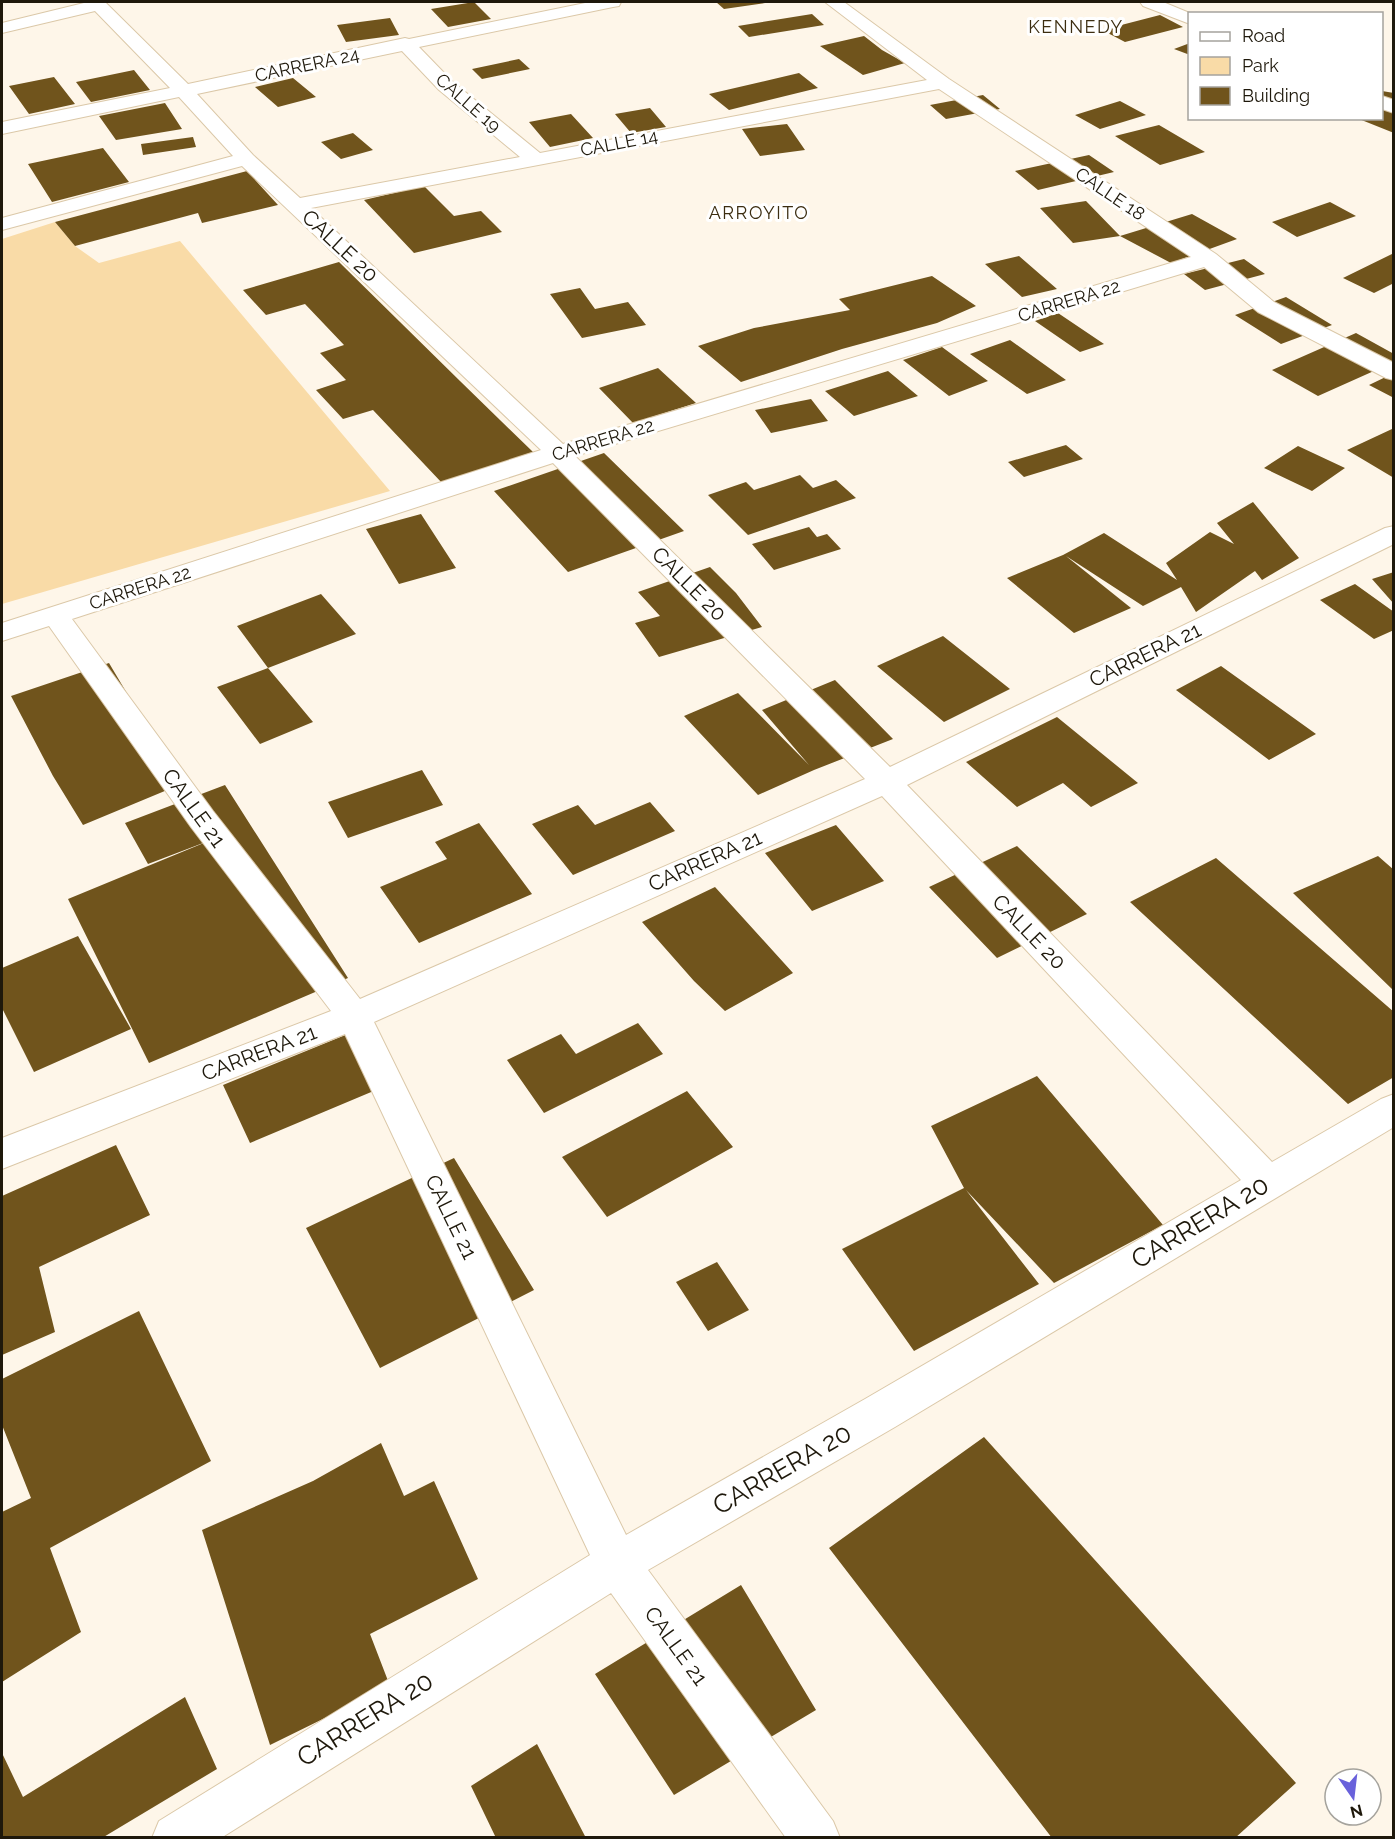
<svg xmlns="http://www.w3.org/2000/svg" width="1395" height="1839" font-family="Raleway,sans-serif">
<rect width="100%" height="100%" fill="#fef6e9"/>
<path fill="#f9dba7" d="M55,222l20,24 24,17 81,-22 210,250 -388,113v-365z"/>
<path fill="#70541c" d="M474,2l17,17 -43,8 -17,-18z
M716,2h49v1l-41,6z
M812,14l12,11 -75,12 -11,-11z
M1160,15l23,12 -58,15 -23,-12z
M390,18l9,17 -53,7 -9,-17z
M864,36l18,14 23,13 -42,12 -43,-29z
M1190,43v12l-16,-6z
M519,59l11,10 -48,10 -10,-10z
M134,70l16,20 -59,12 -15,-20z
M799,73l19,15 -89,22 -20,-16z
M54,77l21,27 -46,10 -20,-28z
M293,78l23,19 -38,10 -23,-20z
M1382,91l12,2v40l-35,-14 23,-1z
M983,95l17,14 -54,10 -16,-14z
M1120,101l26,14 -46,14 -25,-14z
M165,103l17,26 -66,11 -17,-24z
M650,108l16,19 -35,6 -16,-19z
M571,114l22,24 -43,9 -21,-25z
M787,124l18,26 -45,6 -18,-27z
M1159,125l46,27 -45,13 -45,-29z
M353,133l20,17 -32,9 -20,-17z
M193,137l3,10 -53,8 -2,-11z
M103,148l26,34 -77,20 -24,-38z
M1089,155l25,17 -76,18 -23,-19z
M247,171l31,34 -76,18 -4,-10 -123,33 -20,-24z
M424,186l30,30 27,-5 21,21 -88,21 -50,-53z
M1086,201l34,35 -47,7 -33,-35z
M1330,202l26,14 -59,21 -25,-15z
M1192,214l45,25 -66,24 -51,-27z
M1394,253v30l-20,10 -31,-15z
M1019,256l38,33 -35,8 -37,-33z
M1244,259l21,15 -60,16 -21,-16z
M339,262l121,119 73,71 -91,31 -69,-73 -30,9 -27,-29 30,-10 -26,-27 24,-8 -39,-41 -39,11 -23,-25z
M932,276l44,30 -39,17 -95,26 -101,33 -43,-36 56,-18 96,-18 -11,-11z
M580,288l15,21 33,-7 18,23 -64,13 -32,-44z
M1286,297l46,28 -51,19 -46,-29z
M1058,313l46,31 -24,8 -45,-31z
M1356,333l38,21v8l-76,34 -46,-26z
M1010,340l56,40 -39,14 -57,-40z
M942,347l46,34 -39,15 -46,-36z
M658,368l38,35 -63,20 -34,-35z
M888,371l30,25 -64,20 -29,-25z
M1394,373v25l-25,-13z
M811,399l17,22 -57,12 -16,-23z
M1392,429l2,49 -47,-28z
M1066,445l17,14 -59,18 -16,-15z
M1298,446l47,22 -33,23 -48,-23z
M604,453l80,78 -116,41 -74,-81z
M800,475l13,13 23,-8 20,18 -108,37 -40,-40 38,-13 8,8z
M1253,502l46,56 -37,22 -7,-9 -59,41 -15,-25 -38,19 -77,-50 65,52 -57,25 -67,-55 56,-23 41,-22 73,47 -11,-17 44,-31 24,12 -17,-21z
M421,514l35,54 -57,16 -33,-55z
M809,527l8,10 10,-3 14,15 -67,21 -22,-26z
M710,567l26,26 26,34 -103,30 -24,-34 25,-7 -22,-24z
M1394,572v32l-22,-25z
M1355,584l39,28v18l-20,9 -54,-39z
M321,594l35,40 -88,34 45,54 -53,22 -43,-57 51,-19 -31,-42z
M943,636l67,53 -66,33 -67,-56z
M109,663l45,76 30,44 -101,42 -30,-49 -42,-80z
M1221,666l95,68 -47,26 -93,-70z
M835,680l58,59 -79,31 -56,25 -74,-79 54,-23 71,72 -47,-55z
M1057,717l81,66 -47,24 -28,-24 -46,24 -51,-45z
M422,770l21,35 -95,33 -20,-36z
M225,785l123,193 -199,85 -81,-164 143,-59 -63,24 -23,-41z
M650,802l25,29 -102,44 -41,-51 46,-19 17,20z
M479,823l53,71 -113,49 -39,-56 67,-28 -12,-17z
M836,825l48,56 -72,30 -47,-58z
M1017,846l70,68 -90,44 -68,-71z
M1378,856l16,14v121l-101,-98z
M1216,858l178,154v65l-46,27 -218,-202z
M715,887l78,86 -68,38 -31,-30 -52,-59z
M78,936l53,93 -97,43 -32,-64v-40z
M638,1023l25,31 -119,59 -37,-53 54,-26 15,20z
M365,1027l30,55 -145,61 -27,-58z
M1037,1076l126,149 -109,58 -88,-93 73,94 -125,67 -72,-102 122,-61 -33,-62z
M687,1091l46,56 -126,70 -45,-60z
M116,1145l34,70 -111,52 16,65 -53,23v-159z
M454,1158l80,132 -154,78 -74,-140z
M717,1262l32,48 -41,21 -32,-49z
M139,1311l72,150 -161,87 31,84 -79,50v-170l29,-14 -29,-73v-46z
M984,1437l312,346 -61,55h-183l-223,-290z
M381,1443l23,53 30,-15 44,98 -108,55 20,52 -120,59 -68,-215 111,-49z
M741,1585l75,125 -142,85 -79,-121z
M185,1697l32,72 -115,69h-100v-85l21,44z
M537,1744l49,94h-90l-25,-52z"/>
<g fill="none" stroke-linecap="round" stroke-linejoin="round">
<defs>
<path id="minor" d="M88,2h17l83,82 217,-46 4,1 181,-37h31l-2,4 -6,1 -194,40 34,35 87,71 387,-73 -102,-78h19l105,77 267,175 58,48 120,61v17l-8,-2 -128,-66 -54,-45 -629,189 315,311 495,-239 9,-2v18l-487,241 365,377 109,-63 13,-5v33l-499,300 -247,143 185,251 7,17h-54l-175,-245 -390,245h-69l7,-17 431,-266 -245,-521 -343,135v-31l329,-127 -140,-184 -142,-201 -47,15v-18l539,-173 -299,-284 -240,64v-12l231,-62 -54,-59 -177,37v-12l168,-34 -75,-77 -93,22v-10zM402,51l37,39 81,67 -220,41 -47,-43 -56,-61zM939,89l252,168 -628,187 -252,-236zM553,463l312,316 -505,220 -147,-188 -141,-192zM882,796l359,384 -376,219 -239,136 -252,-513z
M1140,2h23l29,12h-2v10l-47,-18z
M1382,96l12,4v13l-12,-4z"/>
</defs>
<use href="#minor" stroke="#dbc8a8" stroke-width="2"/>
<use href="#minor" fill="#fff" fill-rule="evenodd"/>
</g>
<g text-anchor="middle" stroke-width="6" stroke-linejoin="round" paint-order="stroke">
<g font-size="18" letter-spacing="1.5" fill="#3c2d10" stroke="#fff">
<text x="1076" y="33">KENNEDY</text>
<text x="759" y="219">ARROYITO</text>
</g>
<g font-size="18" fill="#1e180b" stroke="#fff">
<text transform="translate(307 65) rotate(-12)" y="6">CARRERA 24</text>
<text transform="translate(468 103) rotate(41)" y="6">CALLE 19</text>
<text transform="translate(619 143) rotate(-11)" y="6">CALLE 14</text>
<text transform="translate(1110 194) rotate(34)" y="6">CALLE 18</text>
<text transform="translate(1069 301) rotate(-17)" y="6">CARRERA 22</text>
<text transform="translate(603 440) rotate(-17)" y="6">CARRERA 22</text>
<text transform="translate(140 588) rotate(-18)" y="6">CARRERA 22</text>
</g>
<g font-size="21" fill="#1e180b" stroke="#fff">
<text transform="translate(340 246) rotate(43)" y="7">CALLE 20</text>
<text transform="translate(689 584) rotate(45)" y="7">CALLE 20</text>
<text transform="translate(1145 655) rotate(-26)" y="7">CARRERA 21</text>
<text transform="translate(194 808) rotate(54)" y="7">CALLE 21</text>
<text transform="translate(705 861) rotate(-24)" y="7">CARRERA 21</text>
<text transform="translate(1029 932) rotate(46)" y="7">CALLE 20</text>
<text transform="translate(259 1053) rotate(-21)" y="7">CARRERA 21</text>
<text transform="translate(451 1217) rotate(64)" y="7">CALLE 21</text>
<text transform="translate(676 1646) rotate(54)" y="7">CALLE 21</text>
</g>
<g font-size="26" fill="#1e180b" stroke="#fff">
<text transform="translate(1200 1222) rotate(-31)" y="9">CARRERA 20</text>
<text transform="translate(782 1469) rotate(-30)" y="9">CARRERA 20</text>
<text transform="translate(365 1719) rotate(-32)" y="9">CARRERA 20</text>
</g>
</g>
<rect width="1395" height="1839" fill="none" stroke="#1e180b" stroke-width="6"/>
<rect x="1188" y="12" width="195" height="108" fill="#ffffff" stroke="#a5a39d" stroke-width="1.5"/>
<rect x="1200" y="32" width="30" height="9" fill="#ffffff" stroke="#a5a39d" stroke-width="1.5"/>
<text x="1242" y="42" font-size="18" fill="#1e180b">Road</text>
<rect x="1200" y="57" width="30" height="18" fill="#f9dba7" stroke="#a5a39d" stroke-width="1.5"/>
<text x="1242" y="72" font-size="18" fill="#1e180b">Park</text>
<rect x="1200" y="87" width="30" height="18" fill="#70541c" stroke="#a5a39d" stroke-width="1.5"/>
<text x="1242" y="102" font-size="18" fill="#1e180b">Building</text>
<g transform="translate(1353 1797) rotate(166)"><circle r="28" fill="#ffffff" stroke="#a5a39d" stroke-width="1.5"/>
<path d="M0-4.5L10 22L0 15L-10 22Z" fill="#6961db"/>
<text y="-9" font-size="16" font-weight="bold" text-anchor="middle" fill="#1e180b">N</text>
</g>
</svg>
